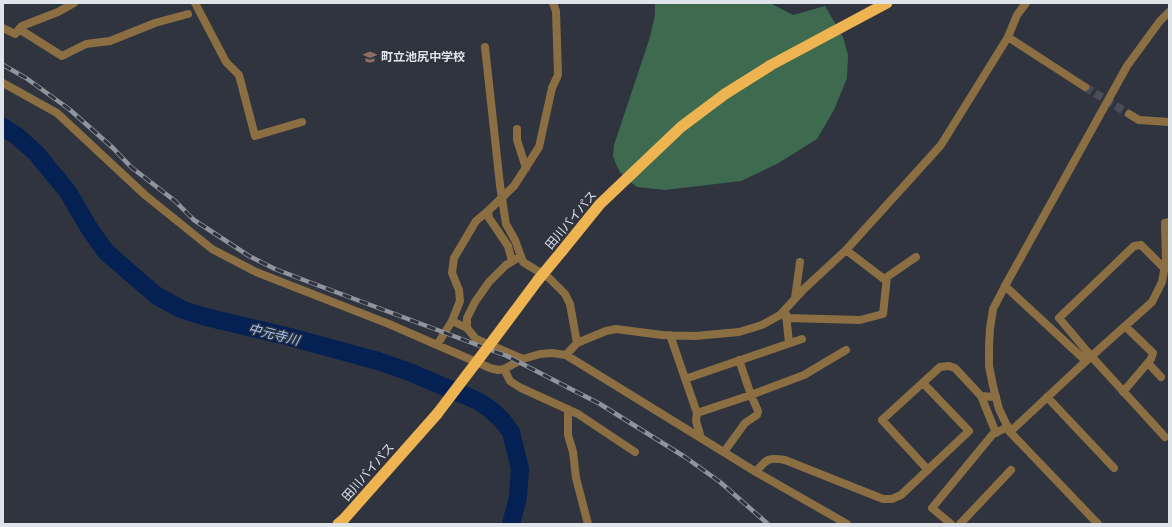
<svg xmlns="http://www.w3.org/2000/svg" width="1172" height="527" font-family="Commissioner,'Noto Sans JP',sans-serif">
<rect width="100%" height="100%" fill="#2f343f"/>
<path fill="#3e6a4f" d="M655,3h115l23,12 32,-9 18,31 5,18 -1,23 -13,32 -17,29 -40,25 -36,17 -76,9 -28,-3 -8,-6 -9,-9 -4,-8 -3,-8 1,-11 36,-108 5,-22z"/>
<g fill="none" stroke-linecap="round" stroke-linejoin="round">
<path stroke="#052154" stroke-width="18" d="M3,127l14,9 19,17 32,39 21,36 17,24 51,44 26,14 23,7 84,20 88,24 29,10 71,30 12,8 12,11 9,12 9,37 -2,28 -7,27"/>
<path stroke="#494e59" stroke-width="8" stroke-dasharray="8 4" stroke-linecap="butt" d="M1085,87l44,27"/>
<path stroke="#8b6f42" stroke-width="8" d="M195,3l31,59 13,13 16,61 47,-14
M3,28l12,6 7,-8 36,-14 16,-9
M19,29l43,27 24,-12 24,-3 45,-18 33,-9
M1008,37l77,50
M485,47l15,138
M3,83l54,30 88,82 67,54 44,23 133,52 101,44 8,2 6,-1 19,-10 17,-5 12,-1 14,2 190,117 91,52
M1129,114l10,6 30,2
M517,129v11l9,28
M503,205l3,19 9,16 8,22 26,16 16,16 5,10 7,39
M846,250l38,29 32,-22
M516,259l-10,6 -17,17 -14,20 -8,16v10l9,11 47,20
M512,261l-4,-15 -19,-28 -1,-7 26,-25 25,-39 13,-59 6,-13 -2,-64 -3,-8
M1164,268l-23,-23 -7,1 -75,72 32,38 74,81
M1005,286l81,75
M795,298l5,-36
M786,314l3,29
M786,318l74,2 23,-6 4,-37
M467,328l-15,-7 8,-20 -1,-11 -7,-17 2,-15 22,-37 12,-10
M670,335l27,78 54,-18 53,-20 42,-25
M437,345l15,-24
M566,355l11,-12 29,-12 10,-2 46,6 33,1 44,-4 23,-7 18,-10 24,-26 42,-39 95,-105 67,-108 9,-22 9,-12
M1148,363l13,14
M504,369l6,12 11,7 57,26 57,38
M685,379l117,-40
M1123,392l28,-33 2,-6 -28,-27
M981,396l15,37
M1047,397l67,71
M568,409v26l5,17 3,26 12,46
M697,413l-1,8 5,17
M1010,432l76,-71 66,-59 10,-20 4,-22 -1,-37 4,-1
M724,452l21,-29 12,-8 1,-4 -7,-16 -12,-35
M928,470l-46,-50 58,-53 9,-1 6,2 26,28 15,1
M756,472c10,-13 13,-15 29,-12l98,39h9l9,-4 68,-64 -46,-48
M951,524l-19,-16 61,-74 15,-7
M960,524l51,-54"/>
<path stroke="#8b6f42" stroke-width="8" d="M1098,524l-88,-92 -11,-23 -6,-23 -4,-20v-20l1,-17 3,-20 12,-23 122,-220 33,-45 9,-9"/>
<path stroke="#eeb452" stroke-width="11" d="M562,251l38,-47 81,-77 44,-33 46,-29 116,-62
M494,339l44,-59
M338,524l6,-5 93,-105"/>
<defs>
<path id="rail" d="M3,65l23,13 43,31 44,39 18,19 44,34 19,19 55,36 26,13 34,13 198,74 93,48 85,53 35,25 48,42"/>
</defs>
<use href="#rail" stroke="#90949d" stroke-width="4.5"/>
<use href="#rail" stroke="#2f343f" stroke-width="3" stroke-dasharray="9" stroke-linecap="butt"/>
<path stroke="#8b6f42" stroke-width="8" d="M500,185l3,20"/>
<path stroke="#eeb452" stroke-width="11" d="M538,280l24,-29
M437,414l57,-75"/>
</g>
<defs>
<symbol id="school-bare" viewBox="-9 -9 18 18"><path d="M0-5L7-2L0 1L-7-2ZM-4 1L0 2.5L4 1V4Q0 6-4 4Z" fill="#8d6e63" stroke="#2f343f" stroke-width="2.5" paint-order="stroke"/></symbol>
</defs>
<g fill-rule="evenodd">
<use href="#school-bare" x="360" y="47" width="20" height="20"/>
</g>
<g text-anchor="middle" stroke-width="3" stroke-linejoin="round" paint-order="stroke">
<g font-size="12" font-weight="bold" fill="#dfe3ea" stroke="#2f343f" text-anchor="start">
<text x="381" y="61">町立池尻中学校</text>
</g>
<g font-size="12" fill="#dfe3ea" stroke="#2f343f">
<text transform="translate(571 220) rotate(-50)" y="4">田川バイパス</text>
<text transform="translate(368 472) rotate(-49)" y="4">田川バイパス</text>
</g>
<g font-size="13" font-style="italic" fill="#a8c5f6" stroke="#2f343f">
<text transform="translate(274 334) rotate(14)" y="5">中元寺川</text>
</g>
</g>
<rect width="1172" height="527" fill="none" stroke="#dfe3ea" stroke-width="8"/>
</svg>
